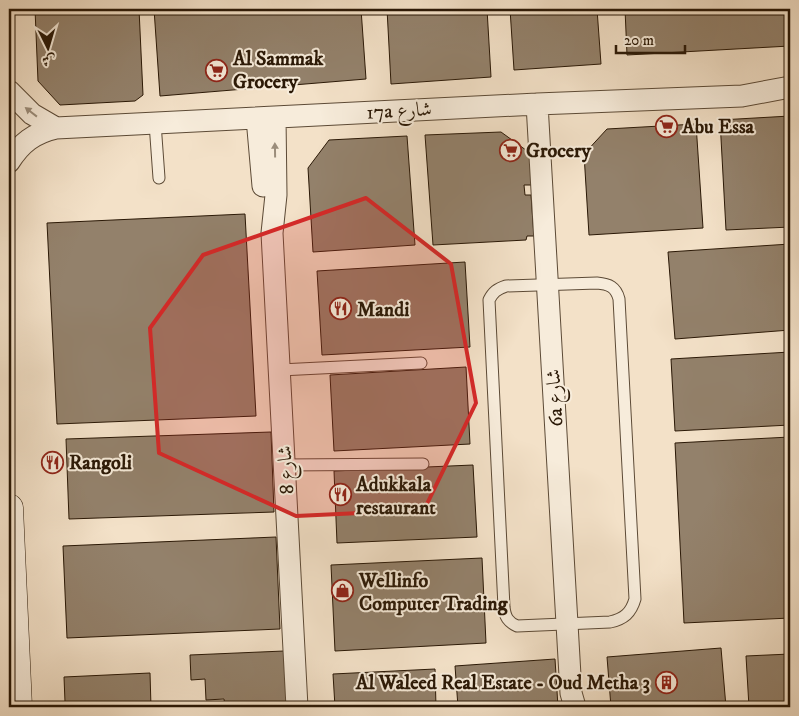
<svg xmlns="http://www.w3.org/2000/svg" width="799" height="716" font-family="'IM FELL DW Pica',Amiri,serif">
<rect width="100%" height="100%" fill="#f3e1c8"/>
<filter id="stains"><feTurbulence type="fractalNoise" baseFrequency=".004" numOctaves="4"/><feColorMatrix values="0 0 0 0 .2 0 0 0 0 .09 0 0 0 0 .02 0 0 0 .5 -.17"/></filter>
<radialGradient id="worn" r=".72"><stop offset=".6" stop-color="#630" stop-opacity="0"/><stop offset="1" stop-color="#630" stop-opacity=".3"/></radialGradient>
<path fill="#93816b" stroke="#2a1806" d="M35,9h104l4,86 -8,6 -75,4 -22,-24z
M154,9h207l5,70 -206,17z
M387,9h100l4,68 -100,7z
M510,9h87l4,55 -87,6z
M625,9h165v37l-163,9z
M790,116v111l-64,3 -6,-110z
M696,124l7,104 -114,7 -5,-81 23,-25z
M501,132l29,21 2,32h-8l1,10h6l3,41h-7l-1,4 -93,5 -8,-110z
M407,136l8,109 -102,7 -5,-84 21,-28z
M245,214l11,202 -199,8 -10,-201z
M790,244v86l-115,9 -7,-87z
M465,262l5,85 -148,8 -5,-84z
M790,352v73l-115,6 -4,-72z
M466,367l4,77 -136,7 -4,-76z
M271,432l3,80 -205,7 -3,-80z
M790,437v181l-106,5 -9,-180z
M473,465l4,72 -140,6 -3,-72z
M276,537l4,92 -213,9 -4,-92z
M482,558l4,85 -151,8 -4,-86z
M721,648l5,59h-115l-4,-50z
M284,651l3,56h-62l-1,-8 -18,1 -1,-21 -14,1 -1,-25z
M790,654v53h-41l-3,-51z
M555,659l3,48h-100l-3,-41z
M435,669l1,38h-101l-2,-33z
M150,673l1,34h-92l-1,-5h7l-1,-25z"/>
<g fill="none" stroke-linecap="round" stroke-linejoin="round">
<defs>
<path id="service" d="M155,123l4,55
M597,283c12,1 19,4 22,16l16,300c-4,14 -11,20 -25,23l-93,4c-9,-4 -12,-9 -13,-19l-15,-307c4,-8 8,-11 17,-14z
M280,370l141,-7
M285,465l138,-1"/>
<path id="minor" d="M9,91l23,23 24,14
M537,104l34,589 4,14
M275,117l1,78 -4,38 25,474
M257,118l6,68
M9,162c12,-19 25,-29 47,-34l481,-24 205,-8 48,-9"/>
<path id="secondary" d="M9,508l9,199"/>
</defs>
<use href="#service" stroke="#5c4a36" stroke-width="13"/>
<use href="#minor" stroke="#5c4a36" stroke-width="23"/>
<use href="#secondary" stroke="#2a1806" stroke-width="29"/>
<use href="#service" stroke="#f7ecdb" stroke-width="11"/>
<use href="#minor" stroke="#f7ecdb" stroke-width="21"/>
<use href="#secondary" stroke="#f7ecdb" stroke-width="28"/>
</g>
<defs><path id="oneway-solid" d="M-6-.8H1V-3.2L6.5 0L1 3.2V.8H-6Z" transform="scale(1.25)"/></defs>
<g fill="#9b8d7b">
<use href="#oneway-solid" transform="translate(31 112) rotate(-142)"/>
<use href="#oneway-solid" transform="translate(275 150) rotate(-91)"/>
</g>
<path fill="#d62828" fill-opacity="0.2" stroke="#d62828" stroke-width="4" stroke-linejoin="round" d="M366,198l85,66 25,139 -52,107 -128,6 -137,-63 -9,-125 53,-73z"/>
<defs>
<symbol id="supermarket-ring" viewBox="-11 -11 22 22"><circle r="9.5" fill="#f7ecdb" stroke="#8f2418" stroke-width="1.5"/><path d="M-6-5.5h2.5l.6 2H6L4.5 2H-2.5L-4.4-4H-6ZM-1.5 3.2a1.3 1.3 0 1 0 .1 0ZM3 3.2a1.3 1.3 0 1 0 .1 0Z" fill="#8f2418"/></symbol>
<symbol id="restaurant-ring" viewBox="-11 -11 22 22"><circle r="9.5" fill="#f7ecdb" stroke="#8f2418" stroke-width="1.5"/><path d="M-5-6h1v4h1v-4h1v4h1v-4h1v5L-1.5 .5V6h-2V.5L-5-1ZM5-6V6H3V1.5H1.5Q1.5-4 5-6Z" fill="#8f2418"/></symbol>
<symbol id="shop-ring" viewBox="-11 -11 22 22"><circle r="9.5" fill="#f7ecdb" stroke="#8f2418" stroke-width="1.5"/><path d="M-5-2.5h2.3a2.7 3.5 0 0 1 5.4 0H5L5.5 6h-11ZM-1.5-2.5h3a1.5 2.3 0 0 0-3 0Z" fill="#8f2418"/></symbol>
<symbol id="building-ring" viewBox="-11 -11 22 22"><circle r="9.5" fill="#f7ecdb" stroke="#8f2418" stroke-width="1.5"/><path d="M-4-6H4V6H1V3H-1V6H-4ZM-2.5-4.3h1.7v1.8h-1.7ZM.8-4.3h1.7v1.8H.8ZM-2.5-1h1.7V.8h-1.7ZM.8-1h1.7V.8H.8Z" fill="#8f2418"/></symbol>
</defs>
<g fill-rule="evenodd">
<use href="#supermarket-ring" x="204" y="58" width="25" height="25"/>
<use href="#supermarket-ring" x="654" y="114" width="25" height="25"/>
<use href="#supermarket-ring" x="498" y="138" width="25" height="25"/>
<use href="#restaurant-ring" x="328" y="296" width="25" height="25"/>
<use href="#restaurant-ring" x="40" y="450" width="25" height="25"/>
<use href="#restaurant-ring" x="328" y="482" width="25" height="25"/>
<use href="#shop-ring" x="330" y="578" width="25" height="25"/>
<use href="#building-ring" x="654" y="670" width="25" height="25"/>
</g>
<g text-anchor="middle" stroke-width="4" stroke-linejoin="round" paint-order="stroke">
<g font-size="20" font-weight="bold" fill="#2a1806" stroke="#f7ecdb" text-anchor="start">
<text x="233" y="65">Al Sammak<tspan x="233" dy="23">Grocery</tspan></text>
<text x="682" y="133">Abu Essa</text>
<text x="526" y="157">Grocery</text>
<text x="357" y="316">Mandi</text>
<text x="69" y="469">Rangoli</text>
<text x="356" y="491">Adukkala<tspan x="356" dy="23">restaurant</tspan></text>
<text x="359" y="587">Wellinfo<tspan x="359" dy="23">Computer Trading</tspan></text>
<text x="650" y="689" text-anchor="end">Al Waleed Real Estate - Oud Metha 3</text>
</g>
<g font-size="20" fill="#2a1806" stroke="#f7ecdb">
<text transform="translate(399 110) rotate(-3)" y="7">17a شارع</text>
<text transform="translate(554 398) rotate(-93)" y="7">6a شارع</text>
<text transform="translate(285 470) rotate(-93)" y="7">شارع 8</text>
</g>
</g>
<rect width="799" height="716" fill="none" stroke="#f3e1c8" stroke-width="30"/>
<rect x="10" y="10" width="779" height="696" fill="none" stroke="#2a1806" stroke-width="2.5"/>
<rect x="15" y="15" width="769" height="686" fill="none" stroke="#2a1806"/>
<g transform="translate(48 48) rotate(175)" stroke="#f7ecdb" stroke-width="4" paint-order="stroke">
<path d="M0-4L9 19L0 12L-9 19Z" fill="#2a1806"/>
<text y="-8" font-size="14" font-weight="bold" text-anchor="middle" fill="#2a1806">ش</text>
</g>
<path d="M616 45v8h69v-8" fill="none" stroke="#2a1806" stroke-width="2.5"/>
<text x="624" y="45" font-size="15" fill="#2a1806" stroke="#f7ecdb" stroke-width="4" paint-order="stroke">20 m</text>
<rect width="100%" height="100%" filter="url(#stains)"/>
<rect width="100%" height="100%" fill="url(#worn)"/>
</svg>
